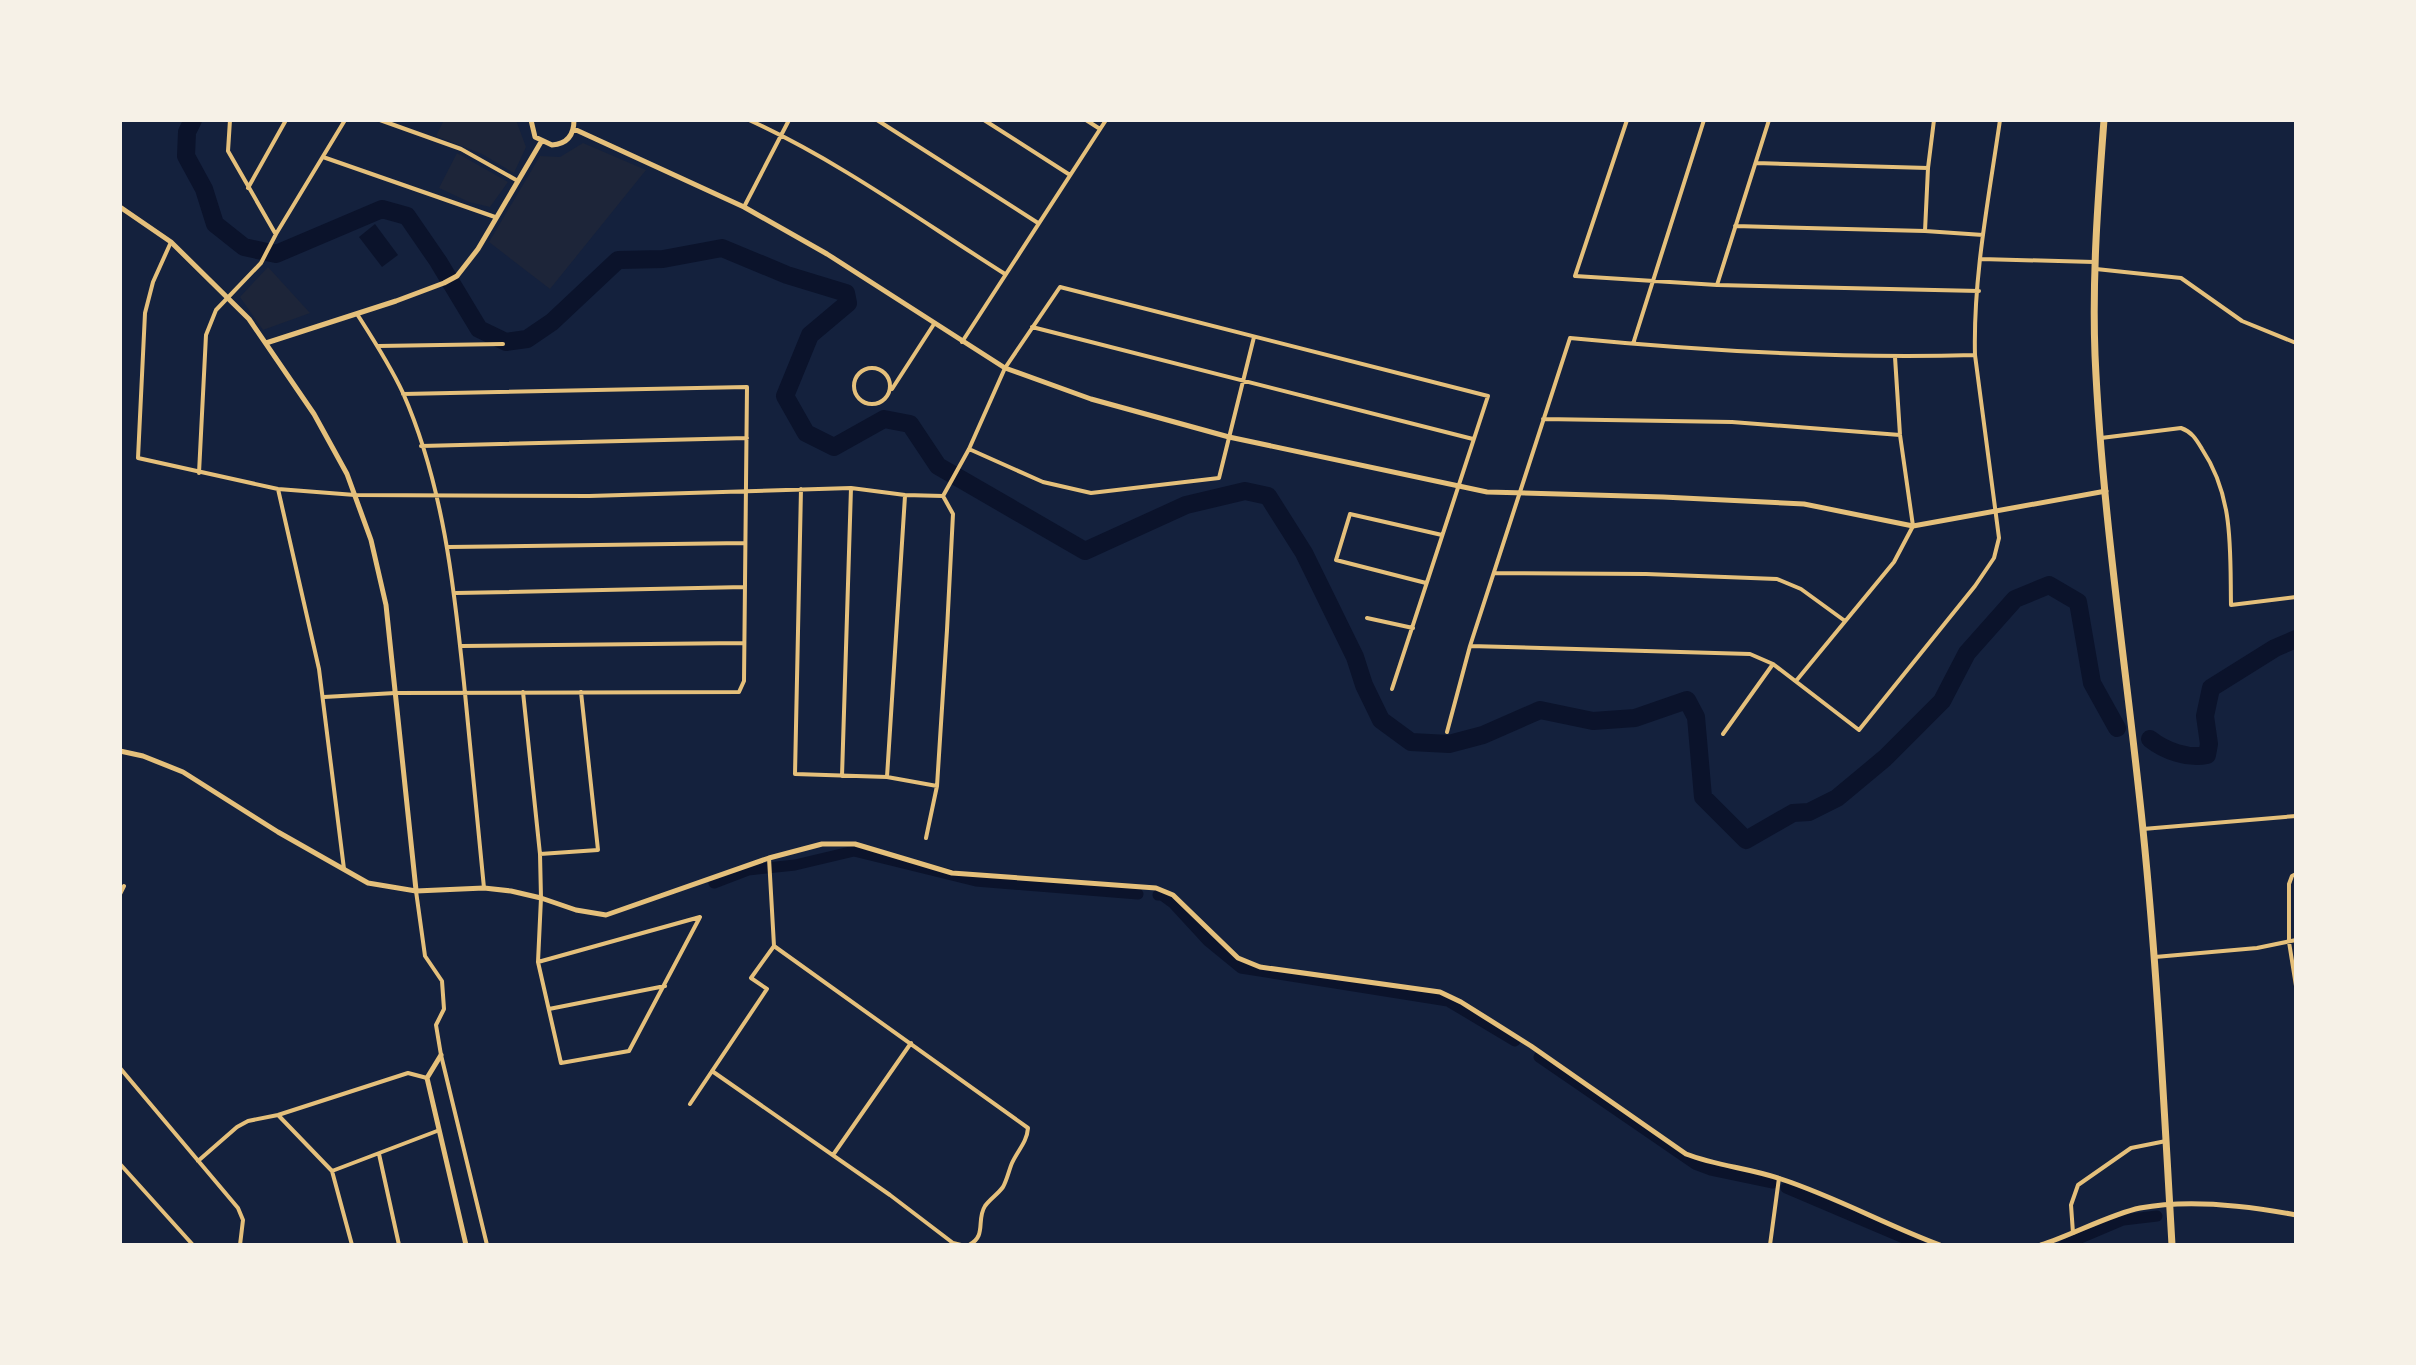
<svg xmlns="http://www.w3.org/2000/svg" width="2416" height="1365" font-family="Roboto,sans-serif">
<rect width="100%" height="100%" fill="#14213d"/>
<path fill="#1d2539" d="M444,120h72l10,27 -12,26 -32,-19 -46,-18z
M583,143l63,27 -96,119 -61,-47 51,-86 20,1z
M457,153l51,29 -18,25 -21,-5 -30,-14z
M268,267l42,46 -47,17 -23,-33z"/>
<path fill="#0b132b" d="M375,224l23,31 -16,12 -23,-30z"/>
<g fill="none" stroke-linecap="round" stroke-linejoin="round">
<path stroke="#0b132b" stroke-width="11" d="M714,883l34,-13 47,-5 59,-14 122,30 162,13
M1158,895h4l11,8 35,38 33,27 207,33 67,40
M1539,1057l156,107 16,6 62,13
M1786,1188l134,57
M2064,1245l59,-25 34,-4"/>
<path stroke="#0b132b" stroke-width="18" d="M193,120l-6,12 -1,24 18,33 11,35 29,23 32,7 106,-45 25,7 31,45 41,68 27,13 21,-3 25,-17 66,-62 45,-1 59,-11 65,27 59,18 2,10 -38,32 -25,61 21,37 28,14 50,-28 26,5 28,42 147,85 101,-46 59,-14 23,5 36,57 51,104 9,28 17,35 30,22 38,2 34,-9 57,-25 53,11 42,-3 52,-18 9,17 7,80 43,43 47,-27 16,-1 28,-14 48,-40 57,-57 25,-48 48,-54 34,-14 29,17 14,81 25,45
M2150,739c15,12 38,20 57,16l2,-11 -4,-28 6,-28 64,-40 21,-9"/>
<path stroke="#e5c07b" stroke-width="4" d="M230,120l-2,31 47,82
M380,120l81,29 57,32
M749,120c90,41 172,101 256,154
M877,120l161,103
M984,120l86,55
M1086,120l14,9
M1627,120l-52,156 142,9 262,6
M323,157l172,60
M1756,163l172,5
M248,188l38,-68
M744,207l45,-87
M1735,226l190,5 58,4
M1925,231l3,-63 6,-48
M171,242l-18,40 -8,31 -7,145 140,31 77,6 234,1 262,-8 54,7 38,1
M1981,259l113,3
M2096,269l85,9 61,43 54,22
M1717,285l52,-165
M357,314c16,25 33,51 46,79 40,91 51,192 61,290 7,68 13,137 20,205
M1032,327l441,112
M962,342l144,-222
M1633,344l71,-224
M378,346l125,-2
M854 386a18 18 0 1 1 36 0a18 18 0 1 1-36 0Z
M892,389l42,-65
M1543,419l189,3 168,13
M2101,438l80,-10c11,4 15,11 21,21 32,48 28,100 29,156l65,-8
M421,446l326,-8
M969,449l74,33 48,11 128,-15 35,-141
M199,473l7,-138 10,-25 45,-47 15,-29 69,-114
M278,489l41,180 25,200
M801,489l-6,285 92,3 50,9
M943,496l26,-47 36,-81 55,-81 428,109 -96,293
M448,547l297,-4
M1494,573l152,1 131,5 24,10 44,32
M1426,583l-90,-23 14,-46 92,21
M456,593l289,-6
M1367,618l46,10
M462,646l281,-3
M1470,646l280,8 23,10 86,66 116,-144 19,-28 5,-20 -24,-183c-2,-78 14,-158 25,-235
M1796,681l98,-119 19,-36 -13,-91 -5,-78
M523,692l17,162 1,44 -3,64 23,101 68,-12 71,-134
M324,697l71,-4 344,-1 5,-11 3,-294 -344,7
M1447,732l23,-86 100,-308c134,13 270,21 405,17
M1723,734l50,-70
M842,776l9,-288
M887,777l18,-281
M2143,829l153,-13
M926,838l11,-52 10,-156 6,-116 -10,-18
M540,854l58,-4 -17,-158
M2296,874l-4,2 -3,8v58l7,44
M416,891l9,65 17,25 2,28 -8,16 5,30 46,190
M120,894l4,-8
M774,946l254,182c-1,14 -10,22 -16,35 -3,7 -5,17 -9,24 -5,7 -13,12 -18,19 -9,14 2,30 -16,39
M2155,957l102,-9 39,-8
M538,962l162,-45
M549,1009l116,-23
M120,1068l118,140 5,12 -3,25
M712,1071l178,124 63,48 8,2
M690,1104l77,-115 -16,-11 23,-32 -5,-88
M279,1116l53,55 105,-40
M379,1154l20,91
M833,1155l78,-112
M198,1161l39,-34 11,-6 30,-6 130,-42 19,5
M120,1164l73,81
M332,1171l20,74
M2073,1233l-2,-28 7,-20 53,-37 35,-7
M1770,1245l9,-67"/>
<path stroke="#e5c07b" stroke-width="5" d="M531,120l4,17 17,8c15,-1 22,-10 22,-25
M574,129l170,78 83,47 178,114 86,31 138,38 258,55 176,5 141,7 109,22 193,-35
M120,207l51,35 78,77 65,95 33,60 24,66 15,65 30,285
M266,343l130,-42 48,-18 13,-7 21,-27 63,-107
M120,751l23,5 40,16 95,60 90,51 48,8 68,-3 27,3 30,7 35,12 30,5 163,-57 53,-14h33l97,29 204,15 17,7 65,63 22,9 180,25 21,10 70,44 155,108c31,12 63,14 95,25 55,18 105,46 159,66
M441,1055l-14,23 39,167
M2041,1245c31,-10 70,-31 99,-37 48,-9 109,-2 156,7"/>
<path stroke="#e5c07b" stroke-width="7" d="M2104,120c-6,78 -12,157 -9,235 7,159 32,317 48,475 14,138 21,276 29,415"/>
</g>
<rect width="2416" height="1365" fill="none" stroke="#f6f1e7" stroke-width="244"/>
</svg>
